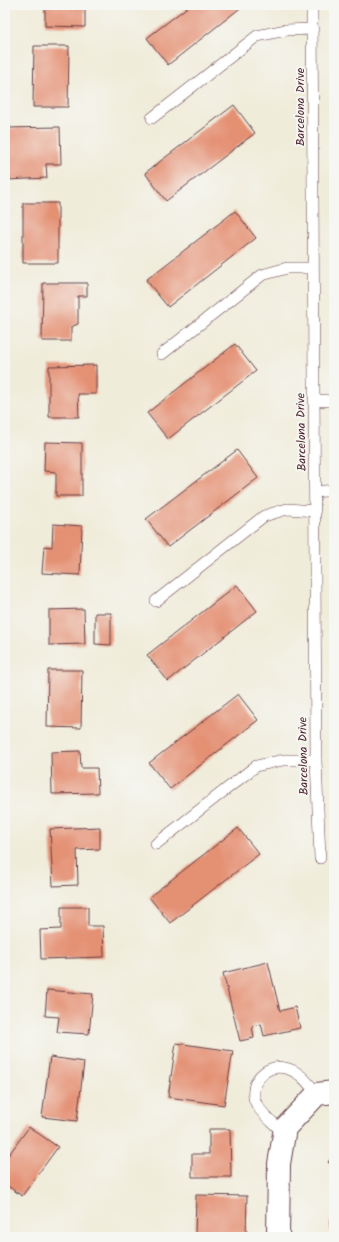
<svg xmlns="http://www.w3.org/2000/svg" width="339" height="1242" font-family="Kalam,sans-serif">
<rect width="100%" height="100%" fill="#f6f6f2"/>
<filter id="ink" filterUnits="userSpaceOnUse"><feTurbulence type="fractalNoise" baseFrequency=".025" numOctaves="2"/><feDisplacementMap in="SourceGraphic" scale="8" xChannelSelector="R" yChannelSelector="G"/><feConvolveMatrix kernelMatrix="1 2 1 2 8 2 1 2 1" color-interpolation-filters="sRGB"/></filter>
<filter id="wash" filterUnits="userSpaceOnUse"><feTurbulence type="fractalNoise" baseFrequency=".012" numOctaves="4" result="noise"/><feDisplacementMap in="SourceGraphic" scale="16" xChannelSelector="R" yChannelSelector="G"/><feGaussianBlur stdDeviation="0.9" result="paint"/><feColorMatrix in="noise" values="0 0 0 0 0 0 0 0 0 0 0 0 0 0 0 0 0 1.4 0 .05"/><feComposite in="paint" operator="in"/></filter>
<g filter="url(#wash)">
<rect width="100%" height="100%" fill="#f0ecda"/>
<g id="blocks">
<path fill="#e49073" d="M45,5h40v22l-40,-1z
M190,5h54l-76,60 -21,-27z
M34,46h35l-1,61h-35z
M234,105l21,28 -89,68 -21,-28z
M60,127l1,37h-15l1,14 -40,2 -2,-52z
M23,203h35v60h-35z
M235,211l21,27 -88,69 -22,-27z
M43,283h44v13h-9v28l-7,3v14h-29z
M235,344l21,27 -88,68 -21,-26z
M96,365v29h-18l1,23h-30v-51z
M45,442l37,1v53h-26v-24l-12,-1z
M237,450l21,28 -90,69 -22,-28z
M53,524l29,2 -2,49 -38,-2 2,-27 8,1z
M237,585l20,26 -89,70 -21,-26z
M84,609l1,35 -36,1v-35z
M95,613h16v32l-16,-1z
M48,670h34l-1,58 -34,-1z
M238,694l20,26 -88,69 -21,-26z
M80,751l1,17h16l1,25 -46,1 -1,-42z
M100,827v22l-23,1 1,35 -25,1 -3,-57z
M238,828l21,26 -89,69 -21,-26z
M61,907h27v19h15l1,31 -63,2 -1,-29 21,-1z
M268,962l12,49 15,-4 5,21 -36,8 -3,-12 -9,2 2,12 -14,3 -17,-68z
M47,990l46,4 -4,40 -32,-2 2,-15 -14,-1z
M176,1043l57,8 -9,54 -56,-8z
M50,1057l34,5 -7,59 -35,-4z
M29,1127l29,20 -36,49 -17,-12v-24z
M209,1129h21l1,48h-39v-23h17z
M334,1155v12l-6,-5z
M196,1195l51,1 -1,41h-51z
M330,1221h4v16h-3z"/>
</g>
</g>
<g filter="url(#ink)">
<use href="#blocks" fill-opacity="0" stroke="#633e45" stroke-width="1"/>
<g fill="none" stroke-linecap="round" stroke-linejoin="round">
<defs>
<path id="service" d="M312,5l4,755 4,98
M152,118l105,-82 29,-6 27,-1
M162,354l100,-79 25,-7h25
M314,400l20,1
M315,492l19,-2
M156,601l108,-85 23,-7 28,2
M156,844l100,-78 27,-6h33
M284,1133c-9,-9 -21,-17 -27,-28 -11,-19 7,-42 28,-37 15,3 23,15 32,26"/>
<path id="minor" d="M278,1237l1,-73 6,-36 32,-34 17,-2"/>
</defs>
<use href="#service" stroke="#633e45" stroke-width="12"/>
<use href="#minor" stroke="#633e45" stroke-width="24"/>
<use href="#service" stroke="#fff" stroke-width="11"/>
<use href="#minor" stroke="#fff" stroke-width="22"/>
</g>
</g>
<g text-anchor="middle" stroke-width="4" stroke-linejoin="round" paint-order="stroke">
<g font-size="12" fill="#4a1f2b" stroke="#f6f6f2">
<text transform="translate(300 107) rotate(-90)" y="4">Barcelona Drive</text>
<text transform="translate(301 432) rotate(-91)" y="4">Barcelona Drive</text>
<text transform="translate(303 756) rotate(-91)" y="4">Barcelona Drive</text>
</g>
</g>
<rect width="339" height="1242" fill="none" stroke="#f6f6f2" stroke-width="20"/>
</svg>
